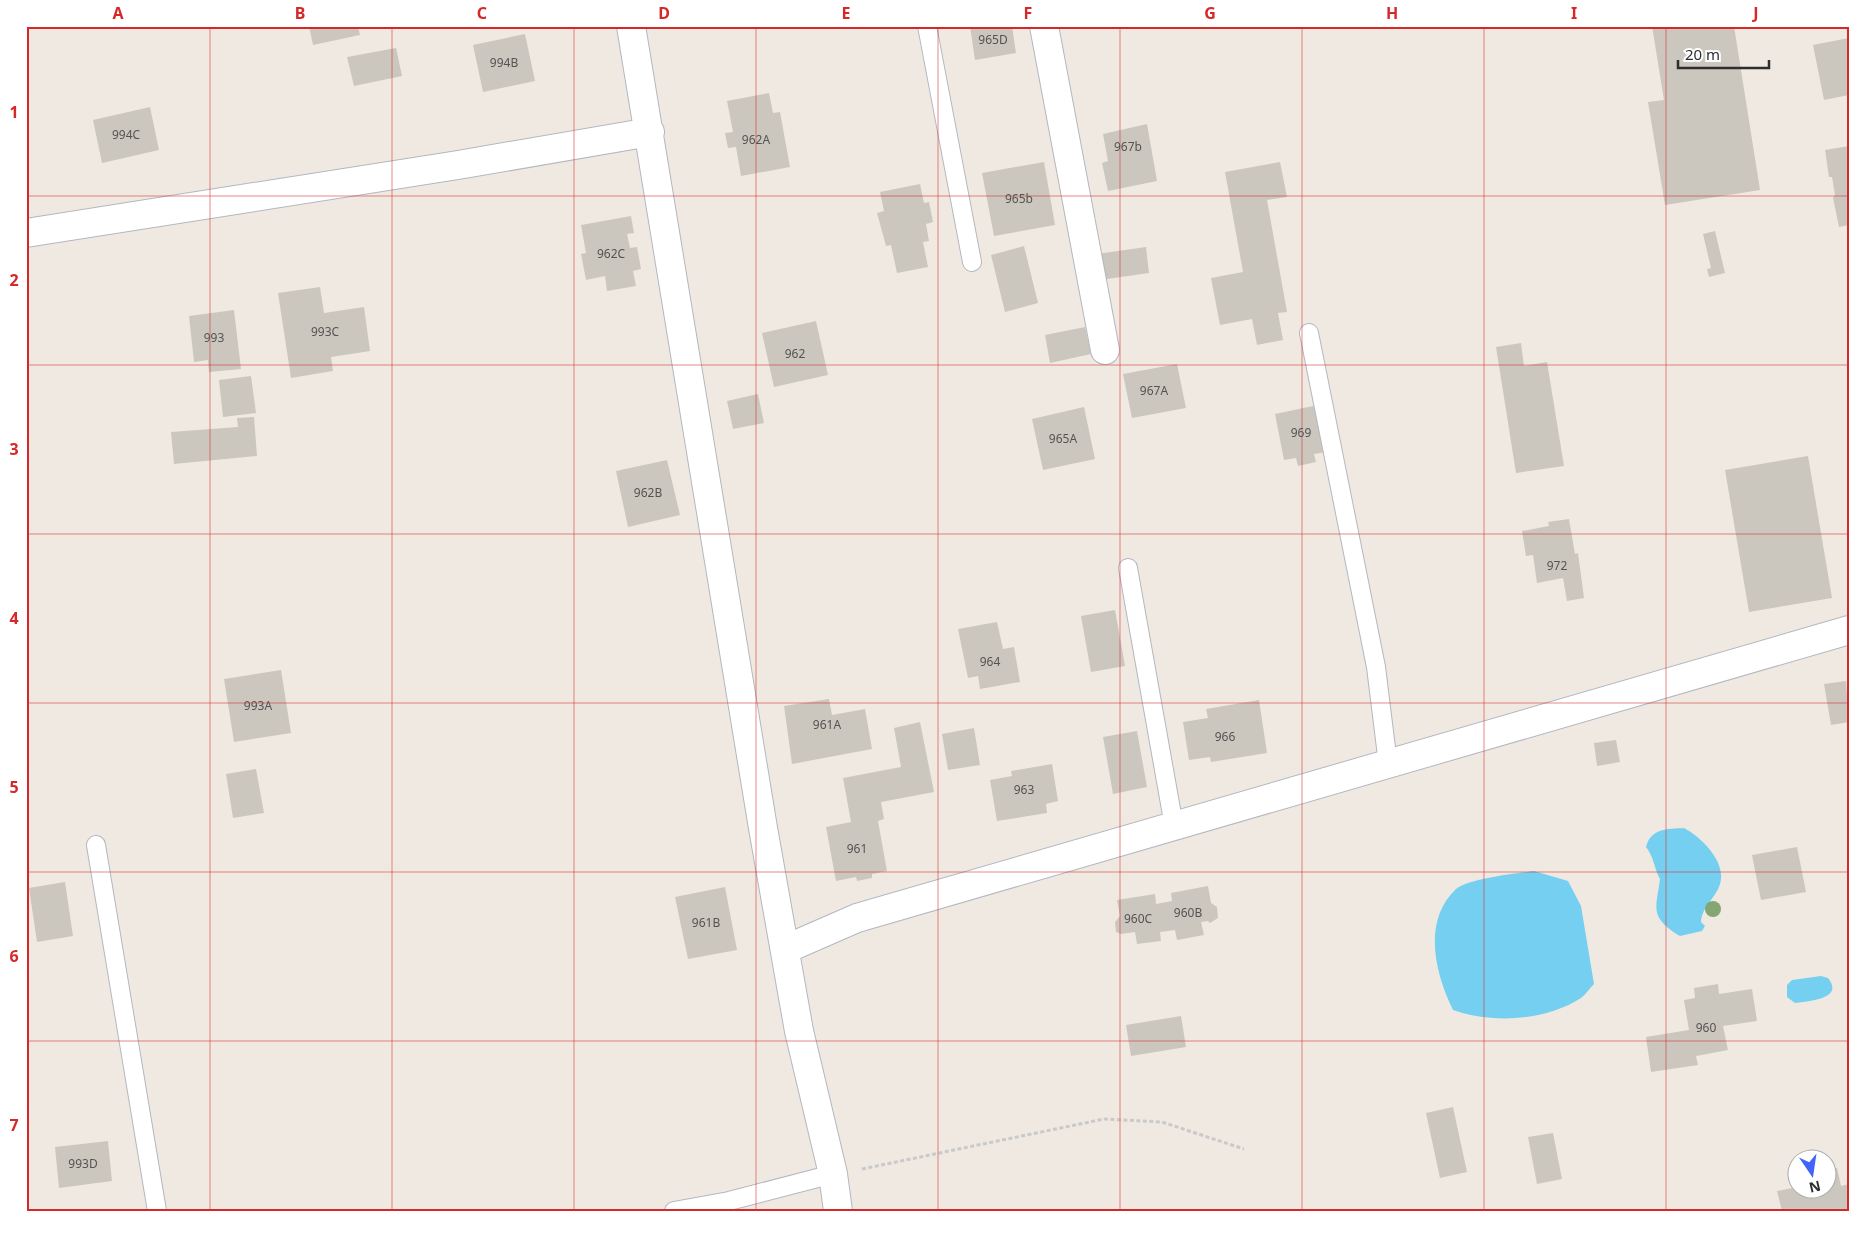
<svg xmlns="http://www.w3.org/2000/svg" width="1875" height="1237" font-family="'Noto Sans',sans-serif">
<rect width="100%" height="100%" fill="#efe9e1"/>
<path fill="#75cff0" d="M1684,828c17,9 43,34 36,56 -4,14 -18,22 -19,38l4,4 -3,5 -22,5c-31,-19 -24,-27 -20,-57 -6,-11 -6,-22 -14,-32 5,-19 21,-18 38,-19z
M1534,871l34,10 13,25 13,78c-4,4 -8,10 -13,14 -36,23 -88,26 -128,12 -18,-37 -31,-89 3,-121 11,-10 62,-16 78,-18z
M1821,976l7,2c17,21 -20,23 -33,25l-8,-6v-12l5,-5z"/>
<path fill="#cbc7bf" d="M309,26h49l2,9 -47,10z
M970,26h42l4,27 -41,7z
M1652,26h82l26,164 -95,15 -17,-103 16,-2z
M525,34l10,47 -52,11 -10,-47z
M1849,38v57l-25,5 -11,-55z
M396,48l6,28 -48,10 -7,-29z
M769,93l4,20 7,-1 10,55 -49,9 -5,-29 -8,1 -3,-15 8,-1 -6,-31z
M150,107l9,43 -57,13 -9,-43z
M1147,124l10,57 -49,10 -6,-28 6,-2 -5,-27z
M1849,146v79l-10,2 -6,-29 2,-3 -3,-18h-3l-4,-27z
M1044,162l11,63 -61,11 -12,-63z
M1280,162l7,35 -20,3 20,112 -9,1 5,27 -26,5 -5,-26 -32,6 -9,-47 32,-6 -18,-100z
M920,184l4,19 5,-1 4,20 -7,2 3,17 -6,1 5,25 -31,6 -6,-28 -5,1 -9,-33 7,-2 -4,-19z
M631,216l3,17 -7,1 3,14 7,-1 4,22 -8,2 3,15 -29,5 -2,-15 -19,4 -5,-26 5,-1 -5,-28z
M1715,231l10,42 -16,4 -2,-8 4,-1 -8,-34z
M1024,246l14,57 -33,9 -14,-57z
M1146,247l3,26 -49,7 -3,-26z
M320,287l4,26 40,-6 6,44 -39,6 2,14 -42,7 -13,-85z
M234,310l7,59 -32,3 -1,-12 -14,2 -5,-46z
M816,321l12,54 -54,12 -12,-54z
M1085,327l6,27 -41,9 -5,-28z
M1521,343l3,23 23,-4 17,104 -48,7 -20,-126z
M1177,364l9,44 -54,10 -9,-44z
M251,376l5,37 -33,4 -4,-37z
M758,394l6,29 -31,6 -6,-28z
M1318,405l9,47 -13,2 2,8 -18,4 -2,-8 -12,2 -9,-46z
M1084,407l11,52 -52,11 -11,-51z
M254,417l3,39 -83,8 -3,-32 67,-5 -1,-9z
M1808,456l24,142 -83,14 -24,-142z
M667,460l13,55 -52,12 -12,-56z
M1569,519l6,35 3,-1 6,45 -17,3 -4,-23 -26,5 -4,-28 -7,1 -4,-25 27,-5 -1,-4z
M1115,610l10,56 -34,6 -10,-56z
M997,622l6,27 11,-2 6,35 -40,7 -2,-13 -10,2 -10,-49z
M281,670l10,63 -57,9 -10,-63z
M1846,681l3,41 -18,3 -7,-41z
M829,699l3,16 33,-6 7,40 -80,15 -8,-58z
M1259,700l8,53 -56,9 -1,-5 -21,3 -6,-38 25,-4 -2,-9z
M920,722l14,70 -53,10 3,17 -6,2 9,50 -15,3v4l-15,3 -1,-4 -20,4 -10,-54 25,-5 -8,-44 58,-11 -7,-39z
M974,728l6,37 -32,5 -6,-36z
M1137,731l10,56 -34,7 -10,-57z
M1616,740l4,22 -23,4 -3,-23z
M1052,764l6,37 -12,3 1,9 -50,8 -7,-41 22,-4 -1,-5z
M256,769l8,44 -31,5 -7,-44z
M1797,847l9,45 -45,8 -9,-45z
M65,882l8,54 -36,6 -8,-54z
M1208,886l3,17 6,4 1,11 -8,5 -2,-2 -7,1 3,13 -27,5 -2,-10 -15,2 1,9 -24,3 -2,-12 -14,2 -5,-2 -1,-10 5,-6 -3,-16 38,-6 1,10 16,-3 -1,-8z
M725,887l12,63 -49,9 -13,-62z
M1718,984l1,10 33,-5 5,32 -34,5 5,24 -32,6 2,9 -47,7 -5,-35 43,-7 -5,-30 11,-2 -1,-10z
M1181,1016l5,31 -55,9 -5,-31z
M1453,1107l14,65 -27,6 -14,-65z
M1553,1133l9,46 -25,5 -9,-47z
M108,1141l4,40 -53,7 -4,-41z
M1837,1168l4,18 8,-2v27h-67l-5,-20 21,-4v3h30v-20z"/>
<g fill="none" stroke-linecap="round" stroke-linejoin="round">
<defs>
<path id="service" d="M927,26l45,236
M1309,333l67,334 12,97
M1128,568l46,258
M96,845l61,366
M674,1211l55,-10 104,-27"/>
<path id="minor" d="M631,26l132,802 36,203 34,143 5,37
M1044,26l61,324
M26,233l432,-68 192,-33
M786,949l71,-31 992,-288"/>
</defs>
<use href="#service" stroke="#b4b7c1" stroke-width="20"/>
<use href="#minor" stroke="#b4b7c1" stroke-width="30"/>
<path stroke="#c9c9c9" stroke-width="3" stroke-dasharray="4 2.5" stroke-linecap="butt" d="M862,1169l242,-50 58,3 82,27"/>
<use href="#service" stroke="#fff" stroke-width="18"/>
<use href="#minor" stroke="#fff" stroke-width="28"/>
</g>
<circle fill="#84a574" cx="1713" cy="909" r="8"/>
<path fill="none" stroke="#d62828" stroke-width="1" stroke-opacity="0.55" d="M210,26v1185M392,26v1185M574,26v1185M756,26v1185M938,26v1185M1120,26v1185M1302,26v1185M1484,26v1185M1666,26v1185M26,196h1823M26,365h1823M26,534h1823M26,703h1823M26,872h1823M26,1041h1823"/>
<g text-anchor="middle" stroke-width="4" stroke-linejoin="round" paint-order="stroke">
<g font-size="12" fill="#555452">
<text x="993" y="44">965D</text>
<text x="504" y="67">994B</text>
<text x="126" y="139">994C</text>
<text x="756" y="144">962A</text>
<text x="1128" y="151">967b</text>
<text x="1019" y="203">965b</text>
<text x="611" y="258">962C</text>
<text x="325" y="336">993C</text>
<text x="214" y="342">993</text>
<text x="795" y="358">962</text>
<text x="1154" y="395">967A</text>
<text x="1301" y="437">969</text>
<text x="1063" y="443">965A</text>
<text x="648" y="497">962B</text>
<text x="1557" y="570">972</text>
<text x="990" y="666">964</text>
<text x="258" y="710">993A</text>
<text x="827" y="729">961A</text>
<text x="1225" y="741">966</text>
<text x="1024" y="794">963</text>
<text x="857" y="853">961</text>
<text x="1188" y="917">960B</text>
<text x="1138" y="923">960C</text>
<text x="706" y="927">961B</text>
<text x="1706" y="1032">960</text>
<text x="83" y="1168">993D</text>
</g>
</g>
<rect width="1875" height="1237" fill="none" stroke="#ffffff" stroke-width="55"/>
<g transform="translate(1812 1174) rotate(167)"><circle r="24" fill="#ffffff" stroke="#ababab"/>
<path d="M0-4L9 19L0 12L-9 19Z" fill="#4264fb"/>
<text y="-8" font-size="14" font-weight="bold" text-anchor="middle" fill="#2e2e2e">N</text>
</g>
<path d="M1678 60v8h91v-8" fill="none" stroke="#2e2e2e" stroke-width="2.5"/>
<text x="1685" y="60" font-size="15" fill="#2e2e2e" stroke="#ffffff" stroke-width="4" paint-order="stroke">20 m</text>
<rect x="28" y="28" width="1820" height="1182" fill="none" stroke="#d62828" stroke-width="2"/>
<g font-size="16" text-anchor="middle" font-weight="bold" fill="#d62828">
<text x="118" y="19">A</text>
<text x="300" y="19">B</text>
<text x="482" y="19">C</text>
<text x="664" y="19">D</text>
<text x="846" y="19">E</text>
<text x="1028" y="19">F</text>
<text x="1210" y="19">G</text>
<text x="1392" y="19">H</text>
<text x="1574" y="19">I</text>
<text x="1756" y="19">J</text>
<text x="14" y="118">1</text>
<text x="14" y="286">2</text>
<text x="14" y="455">3</text>
<text x="14" y="624">4</text>
<text x="14" y="793">5</text>
<text x="14" y="962">6</text>
<text x="14" y="1131">7</text>
</g>
</svg>
